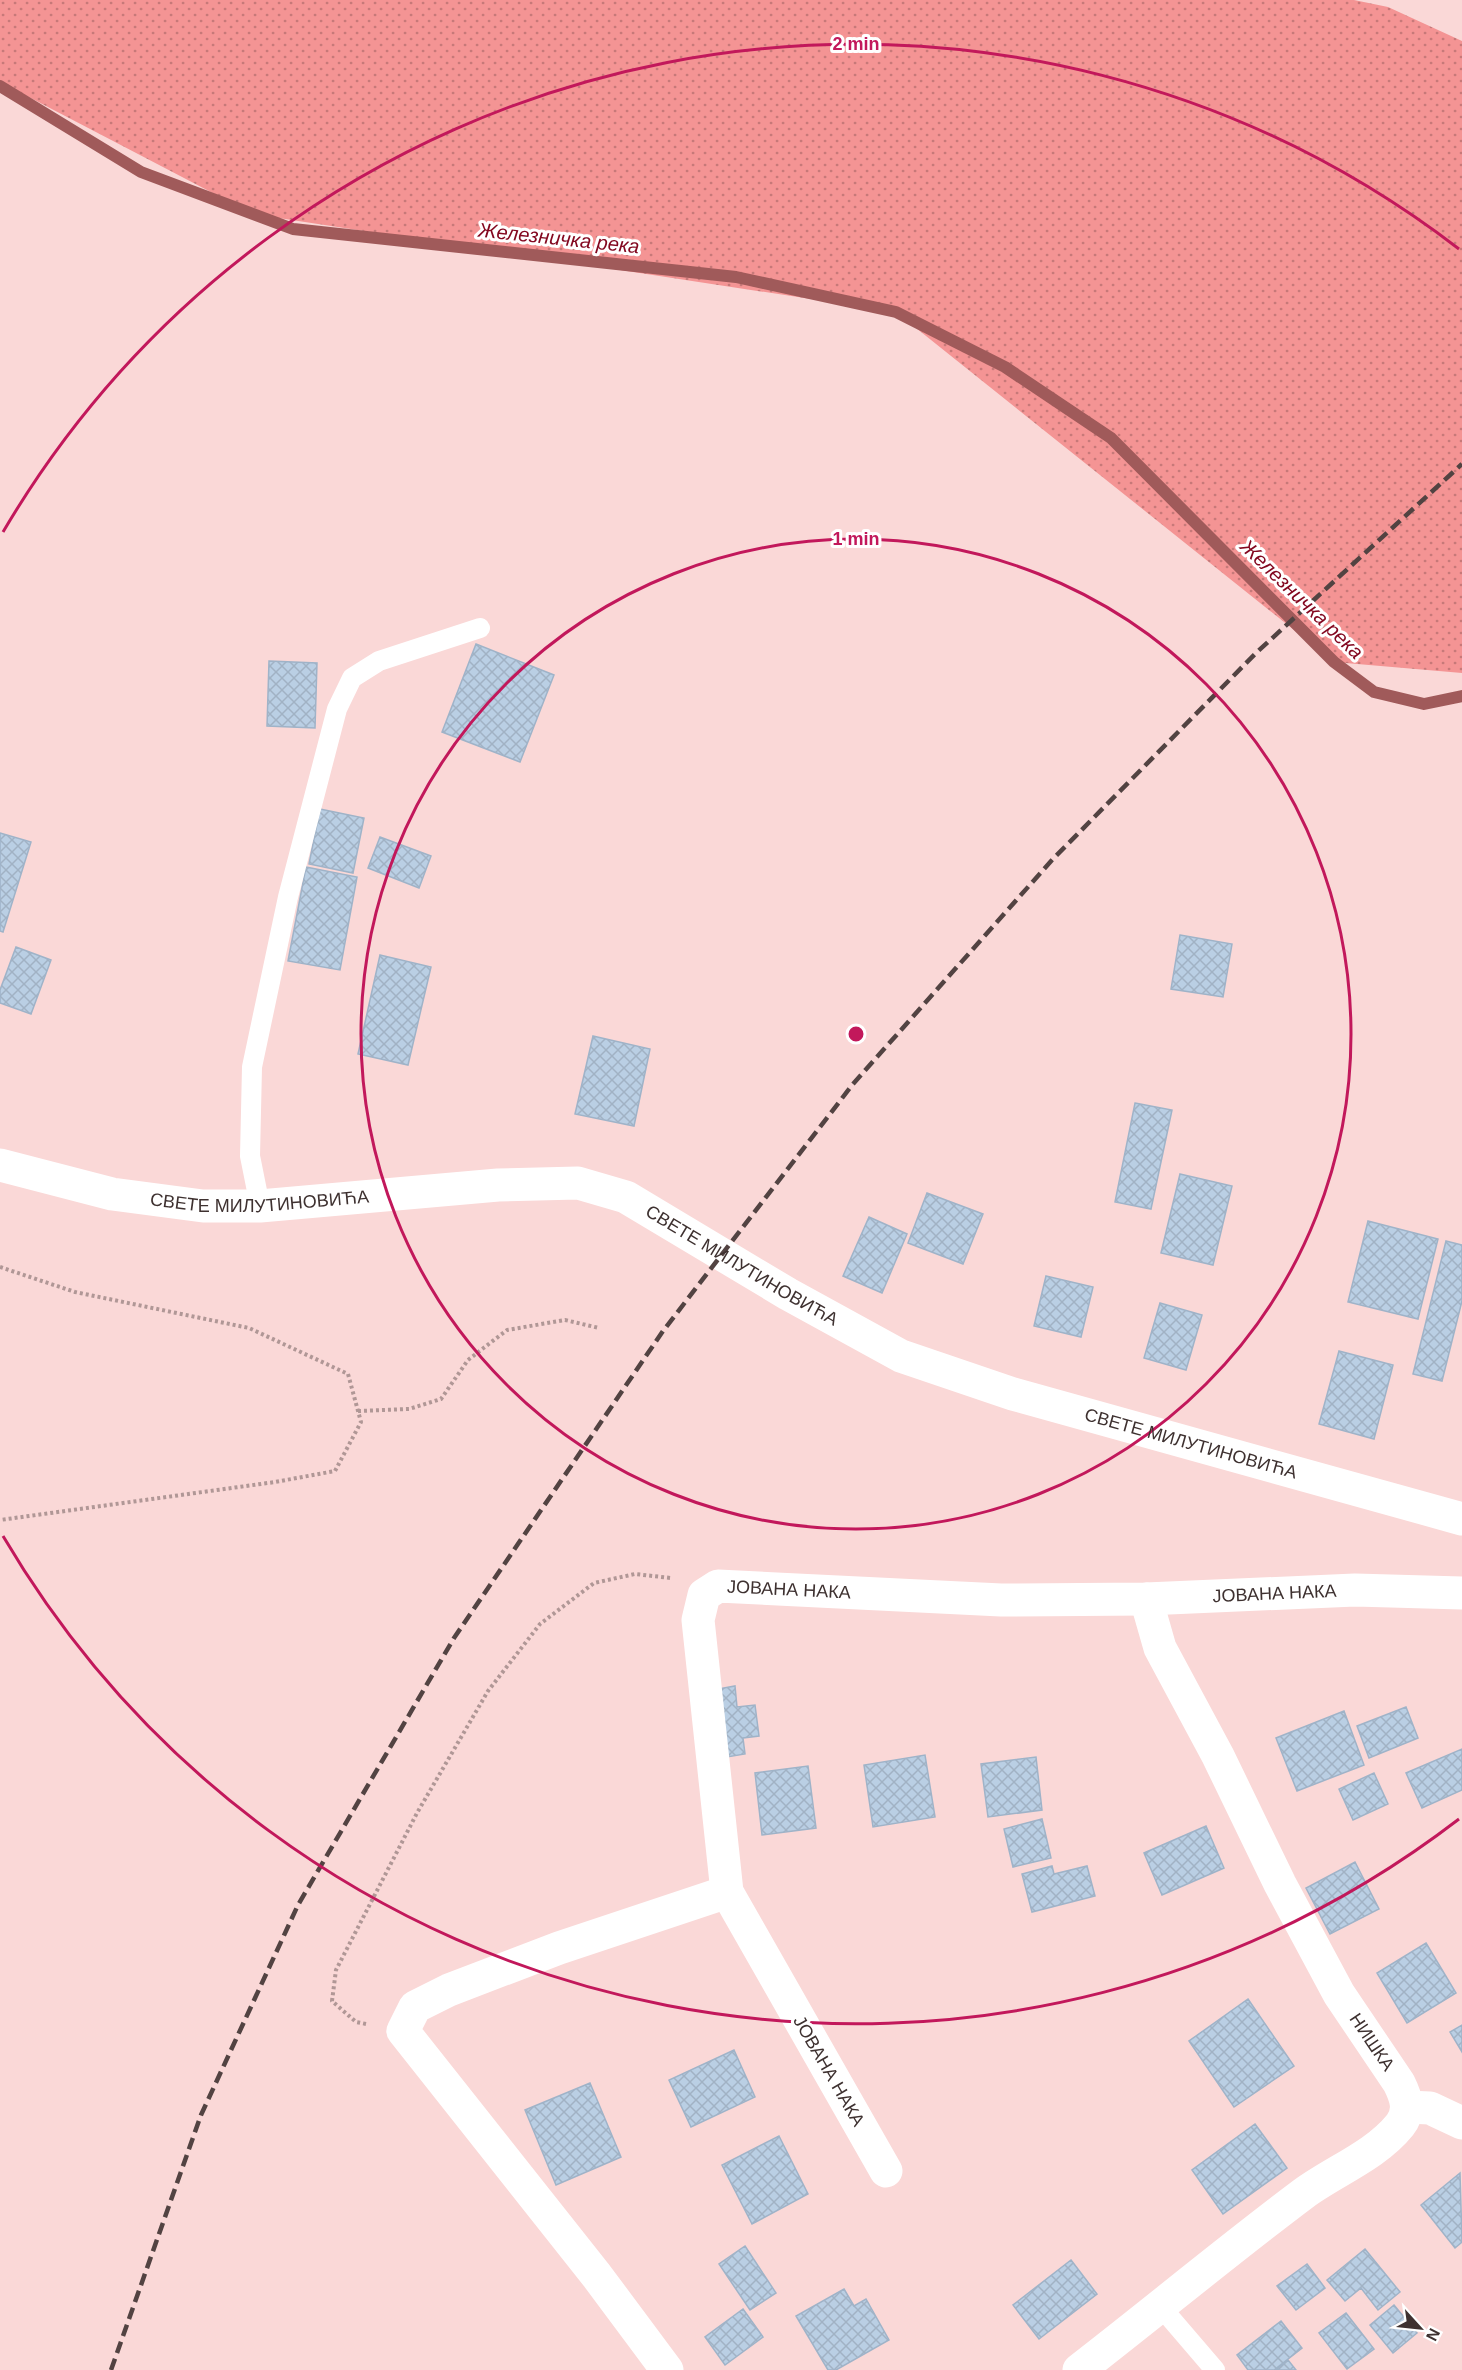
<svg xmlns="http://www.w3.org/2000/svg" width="1462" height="2370" font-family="Arial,sans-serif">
<defs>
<pattern id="grass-dots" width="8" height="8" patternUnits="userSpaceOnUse" patternTransform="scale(1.5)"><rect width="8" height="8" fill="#f49494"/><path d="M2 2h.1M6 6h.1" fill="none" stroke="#c77979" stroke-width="1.8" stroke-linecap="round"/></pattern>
<pattern id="building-cross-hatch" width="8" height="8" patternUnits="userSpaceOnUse" patternTransform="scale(1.5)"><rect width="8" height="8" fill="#bacfe4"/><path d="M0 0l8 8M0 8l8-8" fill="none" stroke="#a1b2c4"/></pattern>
</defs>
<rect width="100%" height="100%" fill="#fad8d7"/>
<path fill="url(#grass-dots)" d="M0,0h1354l34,7 74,34v632l-128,-11 -438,-350 -643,-98 -253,-132z"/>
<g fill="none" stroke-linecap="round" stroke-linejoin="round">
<path stroke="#a05a5a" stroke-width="12" d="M0,86l141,86 152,57 443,48 160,35 109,55 106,71 223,224 40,30 50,12 38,-8"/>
</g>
<path fill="url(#building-cross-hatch)" stroke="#9fb3c8" stroke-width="1.5" d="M476,644l78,31 -34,87 -78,-30z
M269,661l48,2 -2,65 -48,-2z
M320,809l44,9 -11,55 -44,-9z
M0,833l31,9 -28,90 -3,-1z
M380,837l51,19 -12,32 -51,-20z
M306,867l51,10 -17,93 -52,-9z
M1180,935l52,9 -9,53 -52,-8z
M16,947l35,13 -20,54 -31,-11v-13z
M380,955l51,12 -23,98 -50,-11z
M593,1036l57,13 -16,77 -59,-12z
M1135,1103l37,7 -21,99 -36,-7z
M1180,1174l52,12 -19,79 -52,-12z
M927,1193l56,21 -20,50 -55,-21z
M869,1217l38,17 -25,59 -39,-17z
M1368,1221l70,18 -20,80 -70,-17z
M1446,1241l16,4v56l-20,80 -29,-7z
M1046,1276l47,11 -12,50 -47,-11z
M1160,1303l42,12 -16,55 -42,-12z
M1339,1351l54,14 -19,74 -55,-15z
M735,1686l2,21 18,-2 4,31 -16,2 2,16 -18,3 -9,-68z
M1406,1707l12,31 -49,20 -12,-32z
M1344,1711l20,54 -67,26 -21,-53z
M1462,1749v41l-40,18 -16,-35z
M925,1755l10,62 -62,10 -9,-62z
M1036,1757l6,53 -54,7 -7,-53z
M808,1766l8,62 -54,7 -7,-62z
M1374,1773l14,31 -35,16 -14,-31z
M1042,1819l9,39 -38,9 -9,-38z
M1206,1826l18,42 -62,27 -18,-42z
M1355,1862l24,47 -49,25 -24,-46z
M1052,1866l2,8 33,-8 8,30 -63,16 -10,-38z
M1426,1943l30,50 -49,30 -30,-50z
M1248,1999l46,67 -60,41 -45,-66z
M1462,2025v27l-12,-20z
M734,2050l21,47 -64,30 -22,-47z
M590,2083l31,74 -65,28 -31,-75z
M1255,2124l32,44 -64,46 -31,-44z
M779,2136l29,58 -56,30 -30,-59z
M1460,2173l2,69 -7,6 -34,-43z
M745,2246l31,47 -26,17 -31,-46z
M1365,2249l35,43 -22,18 -17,-22 -16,13 -18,-21z
M1071,2260l26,34 -58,45 -26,-34z
M1307,2264l18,24 -29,22 -19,-24z
M844,2289l10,17 12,-7 23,41 -53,30h-8l-32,-54z
M1394,2305l23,28 -24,20 -23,-28z
M743,2309l20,28 -38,28 -20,-28z
M1346,2313l28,36 -27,20 -28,-36z
M1281,2321l21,27 -28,22h-26l-11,-15z
M1288,2360l8,10h-20z"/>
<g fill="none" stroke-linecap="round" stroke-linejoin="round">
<path stroke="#b09796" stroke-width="4" stroke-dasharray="3 3" stroke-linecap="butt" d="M0,1267l75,25 174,36 99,46 13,48 -26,49 -60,11 -275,38
M358,1411l51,-2 32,-10 27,-39 39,-30 58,-10 34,8
M366,2024l-10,-2 -24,-21 4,-31 81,-157 71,-122 52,-67 54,-41 41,-9 36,4"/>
<path stroke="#fff" stroke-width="20" d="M260,1206l-10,-50 2,-89 36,-170 49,-188 15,-31 27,-17 101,-33
M1161,2307l54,63"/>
<g stroke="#fff" stroke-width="33">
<path id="s1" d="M0,1165l112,29 91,12h57l238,-21 80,-2 48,14 162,97 113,62 112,38 449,125"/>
<path d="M1407,2107l23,1 32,15"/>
<path id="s2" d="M886,2171l-159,-279 -29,-272 6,-25 14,-9 283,14 145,-1 209,-9 107,3"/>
<path d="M667,2370l-70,-94 -194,-245 12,-24 34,-17 110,-42 168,-56"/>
<path d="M1079,2370c75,-58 148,-119 224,-176 31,-23 72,-38 97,-69 11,-14 6,-28 -1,-42l-60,-89 -59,-110 -62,-128 -58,-108 -14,-49"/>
</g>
<path stroke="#524342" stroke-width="4.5" stroke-dasharray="12 6" stroke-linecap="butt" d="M111,2370l90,-255 97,-210 156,-267 209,-307 190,-247 199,-224 204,-207 206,-189"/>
</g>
<g fill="none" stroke="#c2185b" stroke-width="3">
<circle cx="856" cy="1034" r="495"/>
<path d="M1459 1819A990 990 0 0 1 3 1536M3 532A990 990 0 0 1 1459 249"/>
</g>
<g text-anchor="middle" stroke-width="6" stroke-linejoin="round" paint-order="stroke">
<g font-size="18" fill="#3e3130" stroke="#fff">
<text dy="6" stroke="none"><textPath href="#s1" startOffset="264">СВЕТЕ МИЛУТИНОВИЋА</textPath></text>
<text dy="6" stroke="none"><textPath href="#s1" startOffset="768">СВЕТЕ МИЛУТИНОВИЋА</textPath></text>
<text dy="6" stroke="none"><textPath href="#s1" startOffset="1254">СВЕТЕ МИЛУТИНОВИЋА</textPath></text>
<text dy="6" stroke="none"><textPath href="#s2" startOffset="708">ЈОВАНА НАКА</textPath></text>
<text dy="6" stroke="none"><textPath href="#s2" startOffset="1194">ЈОВАНА НАКА</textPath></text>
<text transform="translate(1372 2042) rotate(56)" y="6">НИШКА</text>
<text transform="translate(829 2071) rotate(60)" y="6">ЈОВАНА НАКА</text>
</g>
<g font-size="20" font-style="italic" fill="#830820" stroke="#fff">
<text transform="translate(559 238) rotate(6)" y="7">Железничка река</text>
<text transform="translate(1302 599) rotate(44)" y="7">Железничка река</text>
</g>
</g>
<circle cx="856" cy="1034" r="9" fill="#c2185b" stroke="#fff" stroke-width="3"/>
<g font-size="18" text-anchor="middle" font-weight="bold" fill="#c2185b" stroke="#fff" stroke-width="6" stroke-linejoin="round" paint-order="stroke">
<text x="856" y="50">2 min</text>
<text x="856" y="545">1 min</text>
</g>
<g transform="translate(1420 2328) rotate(117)" stroke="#ffffff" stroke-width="4.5" paint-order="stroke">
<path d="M0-4.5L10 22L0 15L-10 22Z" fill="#3e3130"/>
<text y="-9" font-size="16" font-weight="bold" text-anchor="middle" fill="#3e3130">N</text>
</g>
</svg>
